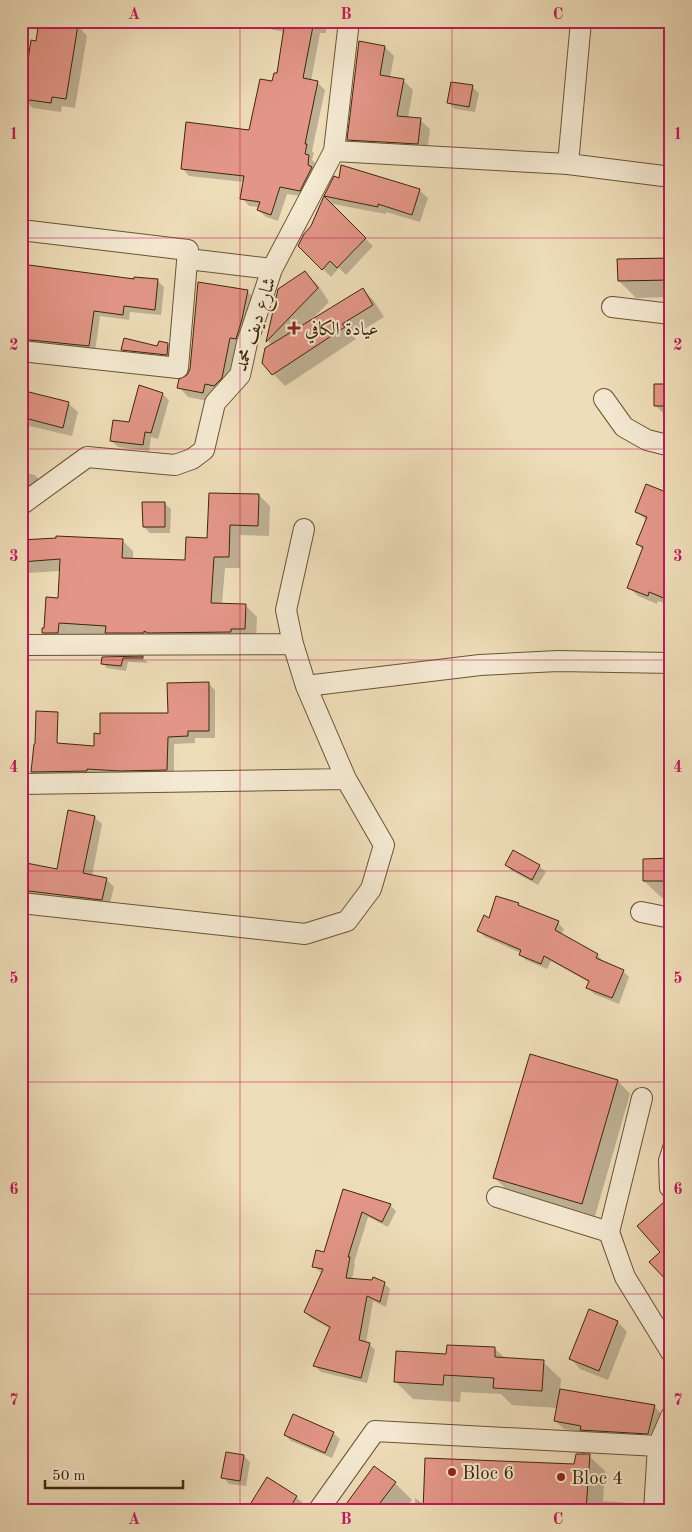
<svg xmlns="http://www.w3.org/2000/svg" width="692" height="1532" font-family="'Old Standard TT',Amiri,serif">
<rect width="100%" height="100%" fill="#eeddb9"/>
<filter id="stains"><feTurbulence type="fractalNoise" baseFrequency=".004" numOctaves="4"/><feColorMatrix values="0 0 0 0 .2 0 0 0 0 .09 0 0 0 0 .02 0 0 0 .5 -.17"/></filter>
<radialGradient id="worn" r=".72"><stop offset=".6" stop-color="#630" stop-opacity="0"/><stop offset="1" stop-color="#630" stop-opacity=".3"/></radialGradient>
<path fill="#0003" d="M243,21h84l-1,12h-6l-9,48 6,1 8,8 -13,61 2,2 -2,7 4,4 -9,33 -20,-3 -9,27 -12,-4 -8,-7 1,-3 -10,-1 -7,-8 2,-16 -55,-6 -7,-8 68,-37 28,-56 7,-43 -33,-6 -5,-4z
M78,26l9,10 -12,72 -13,-2 -1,6 -28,-4 -10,-10 14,-56z
M385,47l9,9 -4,22 13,2 10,10 -5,28 12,2 10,9 -3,24 -69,-4 -9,-10z
M472,87l7,6 -4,19 -20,-3 -6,-6z
M419,190l9,8 -8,24 -34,-10v2l-53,-10 -8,-8z
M324,199l49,47 -27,29 -7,-7 -8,9 -32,-31 13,-19z
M670,259l1,38 -35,1 -17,-17z
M21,265l75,11 62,5 6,6 -3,28 -31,-3 -1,8 -29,-4 -5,36 -74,-5z
M305,272l13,13 11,17 -17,17 51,-30 11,12 10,16 -31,19 3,3 -71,47 -22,-23 9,-18 -4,-4 11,-51z
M247,291l10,10 -26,86 -19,15 -24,-5 -9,-10 9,-11z
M168,344l5,6 -1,10 -44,-5 -5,-5 35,-3z
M671,385v36l-15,-15z
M21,391l47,12 10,9 -6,24 -51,-12z
M163,394l6,6 -11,39 -7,-2 -2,14 -31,-4 -7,-6z
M21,472l14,3 6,7 -20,19z
M259,495l11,11 -1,30 -29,-1v33h-15l-3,36 24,2 11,11 -1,23 -187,-6v10h-15l-11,-11 16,-34 1,-28 -32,2 -7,-7v-24l101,-2 11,11v8l54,3 22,-23z
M671,496v109l-13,-4 -1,3 -19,-8 -9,-9 14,-38 -6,-5 10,-23 -11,-10z
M164,503l7,6 -1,24h-20l-6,-6z
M103,658h40l5,5 -20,-1 -2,9 -19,-3 -5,-5z
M208,683l7,7v48h-20v5l-21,1v33l-135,2 -7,-7 63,-24 6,-13 68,-21z
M94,817l8,7 -10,52 14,3 8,8 -5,20 -88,-5v-39l37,8z
M671,860v38h-9l-18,-17z
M506,865l33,1 7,6 -8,13 -26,-14z
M518,904l3,3 37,16 6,6 -3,6 36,20 6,6 -1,1 21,9 6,6 -10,27 -25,-10 -6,-6 2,-5 -39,-22 -4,8 -21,-9 -6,-6 1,-1 -36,-16 -6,-6 11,-12z
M530,1056l88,25 12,13 -35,122 -88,-26 -12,-12z
M344,1191l46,14 6,6 -8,16 -20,-10 -14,46 1,1 -3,16 32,3 6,6 -4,18 -13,-6 -7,42 3,1 6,6 -8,33 -46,-11 -6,-6 16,-37 -20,-11 -6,-6 17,-39 -8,-6 11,-14z
M590,1311l28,11 9,10 -19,48 -28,-11 -9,-10z
M495,1349l11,10 37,3 18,17 -1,11 94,16 8,9 -4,19h-16l-1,7 -77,-12 -9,-8 3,-13 -46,-3 -11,-11 -40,-2 -1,10 -47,-3 -17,-17 51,-26z
M333,1433l7,6 -8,19 -41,-17 -6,-6z
M244,1456l6,6 -4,24 -17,-2 -6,-7z
M589,1456l16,15 -2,30 26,2 8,8h-222v-13l10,7 150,-39z
M395,1483l17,17 -8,11h-61z
M296,1497l7,6 -5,8h-50z"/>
<path fill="#e39688" stroke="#3f2705" d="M39,21h14l25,4 -12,74 -14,-2 -1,6 -29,-4 9,-59 5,1z
M285,21h29l-11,57 15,3 -13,63h2l-2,10 4,1 -1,10 4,2 -12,24 -20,-4 -9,28 -14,-5 3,-8 -20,-3 4,-23 -63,-7 5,-47 63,8 11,-51 12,2 2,-8h3z
M359,41l26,5 -5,29 24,4 -7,37 24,2 -3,26 -71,-4z
M451,82l22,3 -4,22 -22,-4z
M341,165l79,24 -8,26 -34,-11v3l-54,-11 10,-20 5,2z
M324,196l42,42 -29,30 -7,-7 -8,9 -24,-24 6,-12 7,-8z
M670,258v22l-52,1 -1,-22z
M21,264l113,15v-2l24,2 -3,31 -31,-4 -1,9 -29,-4 -5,35 -68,-7z
M305,271l13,17 -52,54 12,-53z
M198,282l50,8 -6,29 -6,20 -6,-1 -8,40 -8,8 -9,-2 -2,9 -26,-5 2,-9 8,-4 3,-6z
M363,288l10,17 -31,19 3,3 -73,48 -10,-12 3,-15z
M124,338l33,8 2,-5 9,2 -1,12 -46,-5z
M654,384h17v22h-17z
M139,385l24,8 -12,40 -6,-1 -2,13 -33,-4 3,-21 16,2z
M21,390l48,12 -6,26 -42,-11z
M646,484l25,10v107l-22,-9 -1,4 -21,-8 16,-41 -7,-3 11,-27 -12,-5z
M209,493l50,1 -1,32 -28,-1 -1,32h-15l-3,46 35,1 -1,25h-14v3l-83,1 -4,-2v2h-39l1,-7 -47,-3 -1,10h-16v-5h2l2,-31 12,1 2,-39 -39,3v-22l35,-2v-2l67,3 -1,19 63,2 1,-23 21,1z
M142,502h23v25h-22z
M143,656v2h-20l-2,8 -20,-2 1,-7z
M209,682v49h-21v5l-20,1 -1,33 -47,1 -33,-2v2l-56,1 3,-28h1l1,-33 22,1 -1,31 37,3v-13l6,1v-21h68l-1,-30z
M68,810l27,6 -12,57 24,5 -5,22 -81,-10v-28l36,7z
M513,850l27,15 -8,15 -27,-15z
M671,858v23h-28v-22z
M496,896l23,7 -1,2 41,16 -4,9 43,24 -2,4 28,12 -12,28 -26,-10 3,-7 -45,-25 -3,8 -22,-9 2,-5 -44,-19 7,-16 5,3z
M530,1054l88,26 -36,124 -89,-26z
M343,1189l48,15 -9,18 -20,-10 -14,45h2l-4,21 26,2 1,-3 12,5 -5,20 -13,-6 -8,44 11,3 -9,35 -48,-12 17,-39 -26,-15 19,-43 -11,-2 4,-17 8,2z
M664,1202l7,8v75l-22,-23 11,-10 -23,-26z
M589,1309l29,12 -19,50 -30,-12z
M447,1345l48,2v10l49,3 -2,31 -49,-3 1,-10 -50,-3 -1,10 -49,-3 2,-31 50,3z
M560,1389l95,16 -7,29 -68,-4 1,-4 -27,-5z
M293,1414l41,18 -9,21 -41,-18z
M226,1452l18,3 -4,26 -19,-3z
M576,1454h14l-4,57h-163l2,-53 149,6z
M374,1466l22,16 -22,29h-33z
M267,1477l30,19 -9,15h-42z"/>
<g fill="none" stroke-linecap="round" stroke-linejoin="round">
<defs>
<path id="lane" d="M671,1138l-7,22 1,29 6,7"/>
<path id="street" d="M349,21l-15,130 234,13 103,13
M568,164l13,-143
M21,230l167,20 -10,118 -157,-17
M188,259l84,10
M612,307l59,7
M604,399l20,28 23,13 24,6
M21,505l66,-48 88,8 17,-6 12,-9 11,-47 25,-28 7,-32 25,-74 62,-118
M21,645l272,-1
M306,686l174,-21 78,-4 113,2
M21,784l325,-5
M21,903l284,31 42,-13 24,-32 13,-44 -38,-66 -40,-93 -13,-42 -7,-34 18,-81
M641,912l30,6
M497,1197l112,35 33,-134
M609,1232l16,45 46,75
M318,1511l57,-80 283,15
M654,1511l4,-65 13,-30"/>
</defs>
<use href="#lane" stroke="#6b5432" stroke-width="12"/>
<use href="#street" stroke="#6b5432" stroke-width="22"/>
<use href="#lane" stroke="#f4e9d2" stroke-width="10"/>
<use href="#street" stroke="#f4e9d2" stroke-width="20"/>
</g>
<path fill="none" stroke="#c2185b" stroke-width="1" stroke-opacity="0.55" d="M240,21v1490M452,21v1490M21,238h650M21,449h650M21,660h650M21,871h650M21,1082h650M21,1294h650"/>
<g fill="#8f2418" stroke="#f4e9d2" stroke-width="2">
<path d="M291.5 320.5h5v5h5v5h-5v5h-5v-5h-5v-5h5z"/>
<circle cx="452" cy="1472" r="5"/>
<circle cx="561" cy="1477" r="5"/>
</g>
<g text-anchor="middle" stroke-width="4" stroke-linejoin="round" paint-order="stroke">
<g font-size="19" fill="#3f2705" stroke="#f4e9d2">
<text transform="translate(254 324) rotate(-72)" y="7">شارع ديف محمد</text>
</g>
<g font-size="19" fill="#3f2705" stroke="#f4e9d2" text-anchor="start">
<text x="305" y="335">عيادة الكافي</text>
<text x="462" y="1479">Bloc 6</text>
<text x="571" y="1484">Bloc 4</text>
</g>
</g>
<rect width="692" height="1532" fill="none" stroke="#eeddb9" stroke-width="55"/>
<path d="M45 1480v8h138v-8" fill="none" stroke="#3f2705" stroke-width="2.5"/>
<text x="52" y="1480" font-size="15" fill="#3f2705" stroke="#f4e9d2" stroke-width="4" paint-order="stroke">50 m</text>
<rect x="28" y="28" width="636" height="1476" fill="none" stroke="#c2185b" stroke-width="2"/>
<g font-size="16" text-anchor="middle" font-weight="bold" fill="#c2185b">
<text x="134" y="19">A</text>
<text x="346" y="19">B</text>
<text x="558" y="19">C</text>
<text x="14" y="139">1</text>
<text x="678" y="139">1</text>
<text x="14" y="350">2</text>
<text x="678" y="350">2</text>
<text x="14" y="561">3</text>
<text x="678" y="561">3</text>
<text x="14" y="772">4</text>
<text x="678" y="772">4</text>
<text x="14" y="983">5</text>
<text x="678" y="983">5</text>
<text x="14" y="1194">6</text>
<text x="678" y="1194">6</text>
<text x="14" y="1405">7</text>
<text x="678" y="1405">7</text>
<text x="134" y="1524">A</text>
<text x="346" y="1524">B</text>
<text x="558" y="1524">C</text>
</g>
<rect width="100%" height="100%" filter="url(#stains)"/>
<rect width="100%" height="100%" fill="url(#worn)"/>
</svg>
